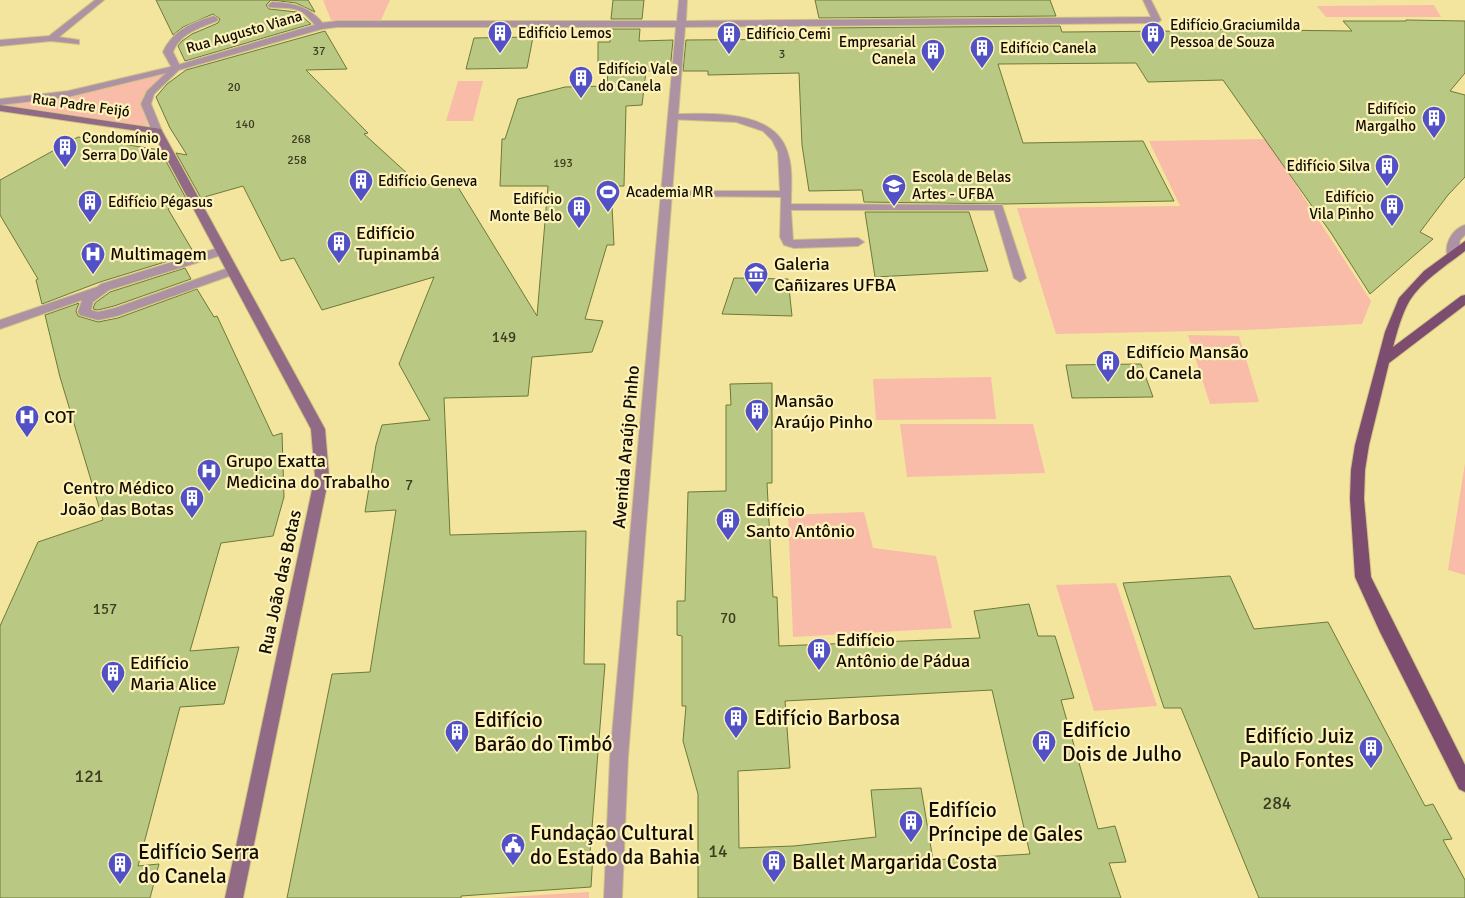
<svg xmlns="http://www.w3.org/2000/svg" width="1465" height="898" font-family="Signika,sans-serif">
<rect width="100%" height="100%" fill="#f3e59d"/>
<path fill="#f8bca9" d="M323,0h67l-9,20h-50z
M1434,5l7,12h-115l-9,-11z
M168,72l-22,22 -5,9 7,23 -148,-22 67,-8 40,-8z
M458,81h25l-10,40h-27z
M1266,139l105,162 -9,23 -116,6 -190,4 -39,-126 163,-2 -31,-65z
M1188,335l51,1 20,66 -49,2z
M991,377l5,42 -120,1 -3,-41z
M900,424h133l12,49 -138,4z
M1465,463v112l-17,-5z
M864,512l9,36 63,8 16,72 -159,9 -5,-122z
M1116,583l41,123 -63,5 -38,-126z
M589,892v6h-96z"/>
<path fill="#b9c883" stroke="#6d7a37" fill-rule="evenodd" d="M156,0h152l7,12 -19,-9 -25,-3 -5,5 3,4 28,3 14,12 -126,37 -7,-15 4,-5 10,-7 26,-11 2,-4 -7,-5 -7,3 -23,10 -10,8z
M613,0h31l-2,19h-31z
M815,0h235l6,16 -237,2z
M1406,20l59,1v52l-15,18 15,4v82l-17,18 -28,37 13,7 -63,55 -39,-61 -108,-153 -75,2 -12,-19 -138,1 25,79 120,-2 31,60 -171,3 -139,-2 -2,-12 -53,1 -7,-46 -3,-72 -91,2v-4h-25l3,-31 137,-1 -2,-11 239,-2 2,6 120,-1 -1,-2 171,2 -9,-10h63z
M611,29h29l-1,12 34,-1 -3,31h-24l-4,34 -16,1 -2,80h-13l3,59h-7l-22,74 18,2 -11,31 -60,5 -4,39 -84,2 6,137 136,-4 -2,133h21l-15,189h3l-2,34 -130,9v2h-174l45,-224 38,-2 26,-162 -31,2 11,-67 6,-20 48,-5 -31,-56 35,-87 -112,33 -28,-52 -13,3 -38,-75 -42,12 -25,-45 11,2 -17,-27 -14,-31 11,-13 19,-14 139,-39 22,38 -41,1 62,63 -4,1 57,52 32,-7 84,137 11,-130h-48l2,-47h3l13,-40 47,-12 42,-1 1,-15 -10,1v-30h12z
M533,37l-6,31 -61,1 8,-31z
M78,137l82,13 28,52 -20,7 26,44 -94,29 -58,22 -6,-24 2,-1 -38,-64v-35z
M865,212h104l19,59 -113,6z
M185,268l6,11 -77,27 -16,4 -5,-1 2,-6 15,-11z
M734,278l54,1 4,37 -70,-2z
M197,289l17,28 3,-1 56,120 9,-3 2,64 -11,39 -52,7 -31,108 49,-4 -15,57 -44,3 -42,159 21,-2 -9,34h-150v-272l38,-84 65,-22 -43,-143 -15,-62 34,-12 -3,8 2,5 20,6 20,-4z
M1141,364l12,33 -81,1 -6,-33z
M772,383v100h-5l6,114h4l2,49 201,-8 -6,-27 55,-7 9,32h17l19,62 -13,2 37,129 17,-3 11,36 -17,1 12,35h-423v-104l-15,-53 3,-35h-4v-70l-5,-1v-34h8l3,-109 38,-1v-86h5l-1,-21zM992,690l38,164 -97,6 -12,-72 -50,2 5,47 -82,9 -55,2 -1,-77 52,-3 -5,-67z
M1230,576l24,53 74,-7 97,184 8,-2 19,35 -9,1 22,40v18h-206l-78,-190h-17l-41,-125z"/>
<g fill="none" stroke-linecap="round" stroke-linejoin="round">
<defs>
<path id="service" d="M95,0h9l-45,37 20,3v4l-28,-3 -51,5v-6l49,-4z
M272,2c23,1 39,5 53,24l-4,3c-7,-3 -12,-12 -19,-17 -10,-6 -22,-3 -33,-5l-1,-2z
M214,16l4,3 -1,2c-17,7 -37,12 -44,31l8,16 -5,3 -3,-1 -10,-18c9,-21 30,-30 51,-36z
M672,114c37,0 104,-6 116,40 5,15 3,34 3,50l211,1 24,73 -6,4 -6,-4 -20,-68h-203l2,30 65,-2 6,4 -6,4 -64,2 -10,-3 -4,-8 1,-40 -119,-1 -1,-2 1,-2 4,-1h114l-2,-39 -6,-12 -9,-9 -27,-9 -68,-3v-4z
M221,247l6,4 -2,3 -116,36 -16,12 -2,8 7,2 17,-4 116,-41 4,1 2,3 -2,3 -118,42 -19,4 -18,-5 -2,-3 4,-12 -82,29v-9l97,-33 4,-3z"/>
<path id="minor" d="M679,0h8l-1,21 465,-4 -8,-17h8l10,20 -4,3 -472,4 -57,730 -6,141h-18l6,-141 66,-730h-339l-15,2 -143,41 -25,24 -3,10 11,27 -5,3 -5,-3 -11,-27 6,-13 19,-18 -98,24 -68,8v-6l68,-8 106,-25 147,-43 16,-2h340z
M1465,225v10l-5,5 -2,15 -6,4 -4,-1c-5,-13 4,-29 17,-33z"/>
<path id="secondary" d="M0,105l161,24 164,300 4,47 -86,422h-18l90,-422 -4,-47 -158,-296 -153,-22z"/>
<path id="primary" d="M1465,241v10c-18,14 -42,29 -55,49 -8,13 -13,32 -17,47l68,-51 4,-1v10l-76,58 -20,82 -4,25 -1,29 7,78 94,188v27l-6,-3 -79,-157 -25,-55 -5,-78 1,-29 4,-25 30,-113 14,-34 25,-27z"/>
</defs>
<use href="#service" stroke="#cfc284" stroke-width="2"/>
<use href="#minor" stroke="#cfc284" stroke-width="2"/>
<use href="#secondary" stroke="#cfc284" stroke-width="2"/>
<use href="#primary" stroke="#cfc284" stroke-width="2"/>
<use href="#service" fill="#ad92a4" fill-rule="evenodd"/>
<use href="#minor" fill="#ad92a4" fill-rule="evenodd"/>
<use href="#secondary" fill="#916a85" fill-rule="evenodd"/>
<use href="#primary" fill="#7c4d6e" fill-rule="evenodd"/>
</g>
<defs>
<symbol id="building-pin" viewBox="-11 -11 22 30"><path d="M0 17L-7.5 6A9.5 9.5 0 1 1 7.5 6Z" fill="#5250c7" stroke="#fdf2b9"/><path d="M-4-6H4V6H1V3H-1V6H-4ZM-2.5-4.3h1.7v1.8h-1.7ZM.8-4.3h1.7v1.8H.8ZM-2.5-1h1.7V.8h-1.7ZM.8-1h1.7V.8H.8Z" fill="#fff"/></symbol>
<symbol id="university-pin" viewBox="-11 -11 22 30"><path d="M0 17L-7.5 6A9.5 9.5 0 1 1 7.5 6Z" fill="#5250c7" stroke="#fdf2b9"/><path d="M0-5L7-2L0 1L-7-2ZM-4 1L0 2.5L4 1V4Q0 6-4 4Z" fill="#fff"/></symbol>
<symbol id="stadium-pin" viewBox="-11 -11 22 30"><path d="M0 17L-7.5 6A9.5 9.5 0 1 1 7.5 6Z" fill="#5250c7" stroke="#fdf2b9"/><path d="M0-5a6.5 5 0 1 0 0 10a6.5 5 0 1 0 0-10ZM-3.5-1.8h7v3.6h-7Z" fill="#fff"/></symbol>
<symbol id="hospital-pin" viewBox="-11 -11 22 30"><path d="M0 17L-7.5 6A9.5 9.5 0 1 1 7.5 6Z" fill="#5250c7" stroke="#fdf2b9"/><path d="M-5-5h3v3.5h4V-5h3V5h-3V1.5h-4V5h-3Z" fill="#fff"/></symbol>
<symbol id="museum-pin" viewBox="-11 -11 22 30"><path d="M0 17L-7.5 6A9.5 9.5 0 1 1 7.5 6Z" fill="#5250c7" stroke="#fdf2b9"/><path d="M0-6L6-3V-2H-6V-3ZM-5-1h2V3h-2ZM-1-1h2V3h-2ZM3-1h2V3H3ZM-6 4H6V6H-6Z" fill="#fff"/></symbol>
<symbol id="civic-pin" viewBox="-11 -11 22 30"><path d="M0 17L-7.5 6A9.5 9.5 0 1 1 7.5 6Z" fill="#5250c7" stroke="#fdf2b9"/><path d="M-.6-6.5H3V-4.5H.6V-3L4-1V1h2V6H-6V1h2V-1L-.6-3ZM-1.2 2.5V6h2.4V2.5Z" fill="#fff"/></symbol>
</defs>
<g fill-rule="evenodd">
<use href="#building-pin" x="486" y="19" width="28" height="38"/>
<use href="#building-pin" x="715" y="20" width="28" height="38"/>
<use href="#building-pin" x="1139" y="20" width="28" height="38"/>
<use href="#building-pin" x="968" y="34" width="28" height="38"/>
<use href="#building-pin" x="919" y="37" width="28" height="38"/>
<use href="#building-pin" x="567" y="64" width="28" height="38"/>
<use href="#building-pin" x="1420" y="104" width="28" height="38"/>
<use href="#building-pin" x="51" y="133" width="28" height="38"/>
<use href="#building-pin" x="1373" y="152" width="28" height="38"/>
<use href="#building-pin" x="347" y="167" width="28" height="38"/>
<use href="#university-pin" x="880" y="172" width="28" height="38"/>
<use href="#stadium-pin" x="594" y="178" width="28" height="38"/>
<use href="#building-pin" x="76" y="188" width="28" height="38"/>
<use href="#building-pin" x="1378" y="192" width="28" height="38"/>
<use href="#building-pin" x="565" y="194" width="28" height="38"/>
<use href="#building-pin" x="325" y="229" width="28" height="38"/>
<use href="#hospital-pin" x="79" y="240" width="28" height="38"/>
<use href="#museum-pin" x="742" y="260" width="28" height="38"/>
<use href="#building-pin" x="1094" y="348" width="28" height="38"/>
<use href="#building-pin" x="743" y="397" width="28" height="38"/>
<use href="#hospital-pin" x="13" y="403" width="28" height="38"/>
<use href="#hospital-pin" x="195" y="457" width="28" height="38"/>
<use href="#building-pin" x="178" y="484" width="28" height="38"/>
<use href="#building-pin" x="714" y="506" width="28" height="38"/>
<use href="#building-pin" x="805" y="636" width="28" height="38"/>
<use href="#building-pin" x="99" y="659" width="28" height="38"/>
<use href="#building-pin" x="722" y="704" width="28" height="38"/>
<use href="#building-pin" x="443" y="718" width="28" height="38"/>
<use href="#building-pin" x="1030" y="728" width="28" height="38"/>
<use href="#building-pin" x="1357" y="734" width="28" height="38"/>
<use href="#building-pin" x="897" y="808" width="28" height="38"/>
<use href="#civic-pin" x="499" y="831" width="28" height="38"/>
<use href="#building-pin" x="760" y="848" width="28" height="38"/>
<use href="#building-pin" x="106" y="850" width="28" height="38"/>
</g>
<g text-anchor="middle" stroke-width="4.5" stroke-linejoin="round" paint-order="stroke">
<g font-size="12" fill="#3c3c21">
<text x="319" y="55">37</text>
<text x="782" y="58">3</text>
<text x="234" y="91">20</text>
<text x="245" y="128">140</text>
<text x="301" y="143">268</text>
<text x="297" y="164">258</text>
<text x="563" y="167">193</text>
</g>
<g font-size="15" fill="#120d00" stroke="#fdf2b9" text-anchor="start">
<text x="1170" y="30">Edifício Graciumilda<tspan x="1170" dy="17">Pessoa de Souza</tspan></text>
<text x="518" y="38">Edifício Lemos</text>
<text x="746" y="39">Edifício Cemi</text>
<text x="916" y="47" text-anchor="end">Empresarial<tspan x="916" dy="17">Canela</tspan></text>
<text x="1000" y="53">Edifício Canela</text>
<text x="598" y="74">Edifício Vale<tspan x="598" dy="17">do Canela</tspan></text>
<text x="1416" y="114" text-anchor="end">Edifício<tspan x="1416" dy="17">Margalho</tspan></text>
<text x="82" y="143">Condomínio<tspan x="82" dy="17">Serra Do Vale</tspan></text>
<text x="1370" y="171" text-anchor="end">Edifício Silva</text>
<text x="912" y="182">Escola de Belas<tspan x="912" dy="17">Artes - UFBA</tspan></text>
<text x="378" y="186">Edifício Geneva</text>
<text x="626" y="197">Academia MR</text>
<text x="1374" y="202" text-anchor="end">Edifício<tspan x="1374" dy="17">Vila Pinho</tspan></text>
<text x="562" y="204" text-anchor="end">Edifício<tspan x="562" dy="17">Monte Belo</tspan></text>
<text x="108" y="207">Edifício Pégasus</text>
</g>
<g font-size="15" fill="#120d00" stroke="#fdf2b9">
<text transform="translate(244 32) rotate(-16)" y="5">Rua Augusto Viana</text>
<text transform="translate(81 105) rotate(8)" y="5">Rua Padre Feijó</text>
</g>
<g font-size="15" fill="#3c3c21">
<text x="504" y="342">149</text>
<text x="409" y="490">7</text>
<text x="105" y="614">157</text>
<text x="728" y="623">70</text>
</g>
<g font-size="18" fill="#120d00" stroke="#fdf2b9" text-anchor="start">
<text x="356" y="239">Edifício<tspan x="356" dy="21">Tupinambá</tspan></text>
<text x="110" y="260">Multimagem</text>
<text x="774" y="270">Galeria<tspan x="774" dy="21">Cañizares UFBA</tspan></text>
<text x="1126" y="358">Edifício Mansão<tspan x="1126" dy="21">do Canela</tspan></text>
<text x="774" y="407">Mansão<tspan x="774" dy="21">Araújo Pinho</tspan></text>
<text x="44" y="423">COT</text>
<text x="226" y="467">Grupo Exatta<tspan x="226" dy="21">Medicina do Trabalho</tspan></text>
<text x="174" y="494" text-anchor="end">Centro Médico<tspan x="174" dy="21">João das Botas</tspan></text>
<text x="746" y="516">Edifício<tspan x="746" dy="21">Santo Antônio</tspan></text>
<text x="836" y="646">Edifício<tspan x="836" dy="21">Antônio de Pádua</tspan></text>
<text x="130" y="669">Edifício<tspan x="130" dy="21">Maria Alice</tspan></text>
</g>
<g font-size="18" fill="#120d00" stroke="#fdf2b9">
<text transform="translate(626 447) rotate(-85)" y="6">Avenida Araújo Pinho</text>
<text transform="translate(280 582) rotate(-78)" y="6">Rua João das Botas</text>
</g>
<g font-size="18" fill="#3c3c21">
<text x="89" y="782">121</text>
<text x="1277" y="809">284</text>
<text x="718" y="857">14</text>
</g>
<g font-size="21" fill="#120d00" stroke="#fdf2b9" text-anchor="start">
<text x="754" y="725">Edifício Barbosa</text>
<text x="474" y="727">Edifício<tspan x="474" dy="24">Barão do Timbó</tspan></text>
<text x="1062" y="737">Edifício<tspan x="1062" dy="24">Dois de Julho</tspan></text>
<text x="1354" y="743" text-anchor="end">Edifício Juiz<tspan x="1354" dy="24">Paulo Fontes</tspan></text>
<text x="928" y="817">Edifício<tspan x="928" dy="24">Príncipe de Gales</tspan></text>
<text x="530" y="840">Fundação Cultural<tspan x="530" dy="24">do Estado da Bahia</tspan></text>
<text x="138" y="859">Edifício Serra<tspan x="138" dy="24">do Canela</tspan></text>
<text x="792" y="869">Ballet Margarida Costa</text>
</g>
</g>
</svg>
